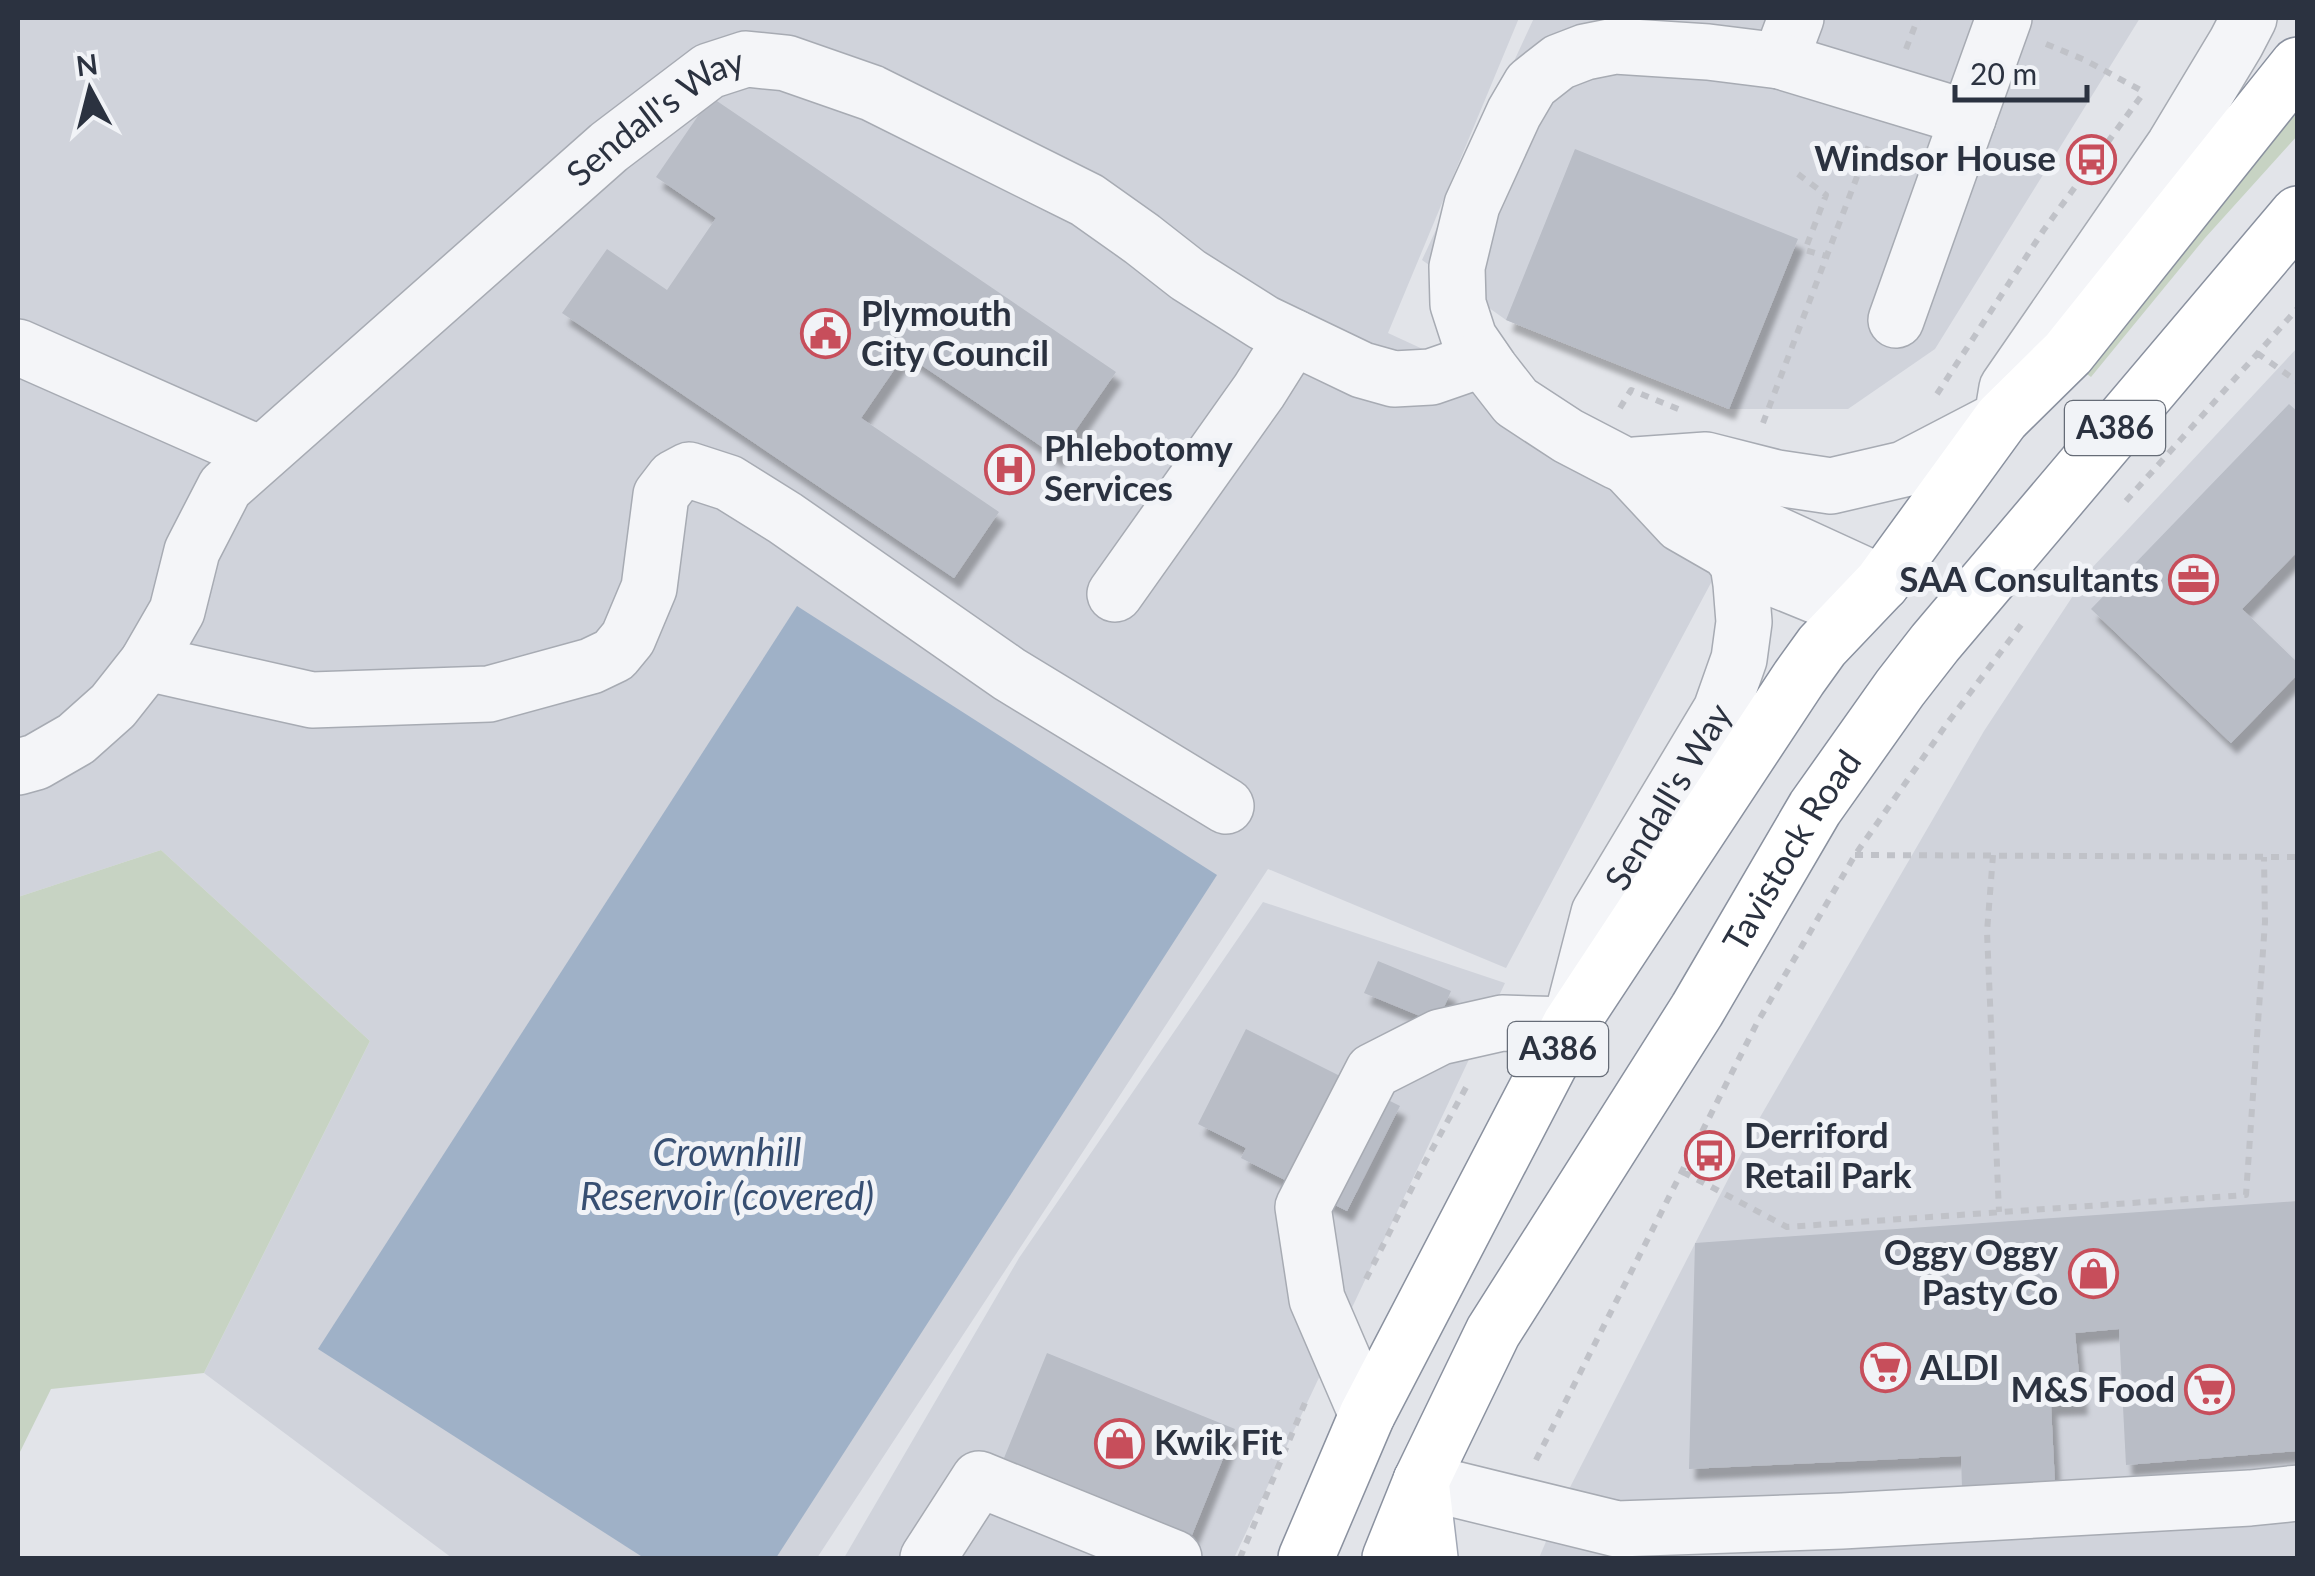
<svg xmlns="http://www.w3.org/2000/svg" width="2315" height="1576" font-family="Lato,sans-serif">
<defs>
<filter id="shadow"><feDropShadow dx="6" dy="11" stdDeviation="2.5" flood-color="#0004"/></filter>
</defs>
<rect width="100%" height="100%" fill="#e2e4e9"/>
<path fill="#d0d3db" d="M18,18h1501l-131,315 366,169 -248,466 -238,-99 -451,689h-365l-248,-185 166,-332 -209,-191 -143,47z
M1534,18h606l-205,331 -87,60h-119l-223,-89 -84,-60z
M2297,348v1210h-758l26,-61 194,-378 225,-388 106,-161z
M1263,902l242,81 -271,575h-390l175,-300z"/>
<path fill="#c7d3c3" d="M2297,99v37l-92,102 -114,139 -15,-11z
M161,850l209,191 -166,332 -153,16 -33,67v-559z"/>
<path fill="#9fb1c7" d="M797,606l420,269 -441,683h-132l-326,-209z"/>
<path fill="#b9bdc6" filter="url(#shadow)" d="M711,97l405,275 -59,85 -152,-103 -44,64 138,94 -45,66 -392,-265 45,-64 60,41 49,-72 -60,-41z
M1575,149l223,90 -69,170 -223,-89z
M2289,404l9,8v139l-56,58 56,54v11l-67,69 -140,-134z
M1378,961l73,30 -14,32 -73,-30z
M1246,1029l154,77 -53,105 -106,-53 5,-10 -48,-24z
M2298,1201v250l-172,14 -7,-136 -44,4 7,71 -31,1 4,79 -93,4 -1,-32 -272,13 6,-226z
M1047,1353l188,76 -43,106 -188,-77z"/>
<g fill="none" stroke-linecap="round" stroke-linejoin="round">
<defs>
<g id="minor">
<path d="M1796,18l-16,43 -72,-9 -93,-6 -30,6 -26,10 -28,22 -17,29 -42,92 -15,62 1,37 11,34 22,32 25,32 52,34 50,26 264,121"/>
<path d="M1780,61l188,57 -72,202"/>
<path d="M1968,118l36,-100"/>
<path d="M18,347l242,107"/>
<path d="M1635,465l71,-5 71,18 54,8 73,-17 98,-51 5,-30 167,-242 62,-103 13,-25"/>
<path d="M1738,564l84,34 60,-15"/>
<path d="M1115,594l144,-203 34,-54"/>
<path d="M147,663l165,37 177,-6 102,-28 23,-11 14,-17 21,-50 12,-93 13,-17 15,-8 40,13 56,35 224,156 217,132"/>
<path id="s1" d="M18,767l18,-5 40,-23 37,-33 34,-43 30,-52 15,-60 33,-64 384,-340 100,-76 37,-12 40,4 86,30 215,107 55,39 46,36 76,48 98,47 32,9 37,-2 52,-18"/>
<path id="s2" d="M1367,1415l-50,-116 -14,-92 70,-136 67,-34 62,-14 68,2 29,-112 122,-203 18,-51 5,-37 -3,-38 -3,-20 -10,-13 -47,-27 -54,-58"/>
<path d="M1421,1481l196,48 225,-8 408,-23 48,-5"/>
<path d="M928,1558l51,-79 195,79"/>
</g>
<path id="major" d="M1421,1481l9,77"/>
<g id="highway">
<path d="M1306,1558l61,-143 203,-390 229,-347 23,-32 60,-63 120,-165 66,-65 230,-288"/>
<path id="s3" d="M1390,1558l31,-77 72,-149 204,-322 118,-202 85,-120 35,-45 363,-429"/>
</g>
</defs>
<use href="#minor" stroke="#a7abb3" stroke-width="58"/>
<use href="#major" stroke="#a2a8b5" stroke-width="58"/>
<use href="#highway" stroke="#8a919f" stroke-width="58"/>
<path stroke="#c0c2c8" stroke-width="6" stroke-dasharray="8 8" stroke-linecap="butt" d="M2046,44l39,16 59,32
M1906,49l12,-31
M1798,174l28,21 -21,55 21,6
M2257,353l41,29
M1937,394l106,-163 99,-136
M1620,408l11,-18 52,21
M1763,423l108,-283
M2126,501l172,-193
M1855,855l443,2
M1993,855l-6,77 12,280
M1683,1172l104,55 459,-32 19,-273 -1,-65
M1366,1279l57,-113 46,-84
M1536,1460l221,-437 98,-168 91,-130 78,-104
M1240,1558l67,-160"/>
<use href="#minor" stroke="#f4f5f8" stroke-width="55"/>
<use href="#major" stroke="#fff" stroke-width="55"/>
<use href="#highway" stroke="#fff" stroke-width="55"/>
</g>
<defs>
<symbol id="bus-ring" viewBox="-11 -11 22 22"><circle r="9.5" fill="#f1f3f7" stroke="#c74e5b" stroke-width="1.5"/><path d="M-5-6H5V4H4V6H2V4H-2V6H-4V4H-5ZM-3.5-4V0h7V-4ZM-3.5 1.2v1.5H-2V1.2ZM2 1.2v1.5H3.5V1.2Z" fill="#c74e5b"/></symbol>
<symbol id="civic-ring" viewBox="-11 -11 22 22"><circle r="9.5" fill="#f1f3f7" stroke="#c74e5b" stroke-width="1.5"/><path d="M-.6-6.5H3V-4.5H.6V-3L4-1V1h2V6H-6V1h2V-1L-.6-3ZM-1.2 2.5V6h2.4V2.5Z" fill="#c74e5b"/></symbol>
<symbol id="hospital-ring" viewBox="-11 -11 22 22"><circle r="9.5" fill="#f1f3f7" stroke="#c74e5b" stroke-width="1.5"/><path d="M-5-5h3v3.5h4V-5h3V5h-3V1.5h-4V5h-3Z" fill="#c74e5b"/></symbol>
<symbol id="office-ring" viewBox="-11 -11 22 22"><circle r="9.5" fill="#f1f3f7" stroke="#c74e5b" stroke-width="1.5"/><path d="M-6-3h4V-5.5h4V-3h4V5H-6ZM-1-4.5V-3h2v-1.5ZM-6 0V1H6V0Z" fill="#c74e5b"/></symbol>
<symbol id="shop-ring" viewBox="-11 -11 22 22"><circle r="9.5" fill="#f1f3f7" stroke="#c74e5b" stroke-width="1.5"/><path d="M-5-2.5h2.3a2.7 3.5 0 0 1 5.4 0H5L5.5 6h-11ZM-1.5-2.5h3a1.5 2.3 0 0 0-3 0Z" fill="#c74e5b"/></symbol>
<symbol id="supermarket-ring" viewBox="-11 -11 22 22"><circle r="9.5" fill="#f1f3f7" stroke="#c74e5b" stroke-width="1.5"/><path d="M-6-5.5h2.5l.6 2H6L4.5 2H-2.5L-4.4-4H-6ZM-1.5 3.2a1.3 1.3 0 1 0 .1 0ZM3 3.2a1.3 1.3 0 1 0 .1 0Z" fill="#c74e5b"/></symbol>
</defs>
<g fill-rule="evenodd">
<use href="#bus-ring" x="2064" y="132" width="55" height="55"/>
<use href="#civic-ring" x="798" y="306" width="55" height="55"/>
<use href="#hospital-ring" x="982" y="442" width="55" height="55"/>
<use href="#office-ring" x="2166" y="552" width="55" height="55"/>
<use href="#bus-ring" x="1682" y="1128" width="55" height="55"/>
<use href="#shop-ring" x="2066" y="1246" width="55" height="55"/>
<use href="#supermarket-ring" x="1858" y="1340" width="55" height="55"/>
<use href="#supermarket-ring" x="2182" y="1362" width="55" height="55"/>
<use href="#shop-ring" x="1092" y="1416" width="55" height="55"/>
</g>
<g text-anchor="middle" stroke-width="10" stroke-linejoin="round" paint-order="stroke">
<g fill="#f1f3f7" stroke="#666c77" stroke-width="2.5">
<rect x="2065" y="401" width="100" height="54" rx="8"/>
<rect x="1508" y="1022" width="100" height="54" rx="8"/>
</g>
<g font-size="32" font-weight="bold" fill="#2b3240">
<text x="2115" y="439">A386</text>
<text x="1558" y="1060">A386</text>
</g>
<g font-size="35" fill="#2b3240" stroke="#f1f3f7">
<text dy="12" stroke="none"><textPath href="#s1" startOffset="932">Sendall's Way</textPath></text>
<text dy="12" stroke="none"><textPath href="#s2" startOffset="830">Sendall's Way</textPath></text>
<text dy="12" stroke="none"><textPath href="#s3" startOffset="815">Tavistock Road</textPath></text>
</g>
<g font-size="35" font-weight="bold" fill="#2b3240" stroke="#f1f3f7" text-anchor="start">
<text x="2056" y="171" text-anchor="end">Windsor House</text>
<text x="861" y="326">Plymouth<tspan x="861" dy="40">City Council</tspan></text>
<text x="1044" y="461">Phlebotomy<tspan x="1044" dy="40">Services</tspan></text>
<text x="2159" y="592" text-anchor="end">SAA Consultants</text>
<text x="1744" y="1148">Derriford<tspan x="1744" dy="40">Retail Park</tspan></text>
<text x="2058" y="1265" text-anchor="end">Oggy Oggy<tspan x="2058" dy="40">Pasty Co</tspan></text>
<text x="1920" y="1380">ALDI</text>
<text x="2175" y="1402" text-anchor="end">M&amp;S Food</text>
<text x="1154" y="1455">Kwik Fit</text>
</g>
<g font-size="38" font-style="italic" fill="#374f72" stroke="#f1f3f7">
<text x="727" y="1166">Crownhill<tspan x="727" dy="44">Reservoir (covered)</tspan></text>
</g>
</g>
<rect width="2315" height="1576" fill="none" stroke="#2b3240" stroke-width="40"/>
<g transform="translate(90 90) rotate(353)" stroke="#f1f3f7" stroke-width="8" paint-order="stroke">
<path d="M0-8L18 38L0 25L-18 38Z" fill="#2b3240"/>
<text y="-15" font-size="28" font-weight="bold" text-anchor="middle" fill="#2b3240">N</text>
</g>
<path d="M1955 85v15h132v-15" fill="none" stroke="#2b3240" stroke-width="5"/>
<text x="1970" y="85" font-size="30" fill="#2b3240" stroke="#f1f3f7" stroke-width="8" paint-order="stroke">20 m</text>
</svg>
